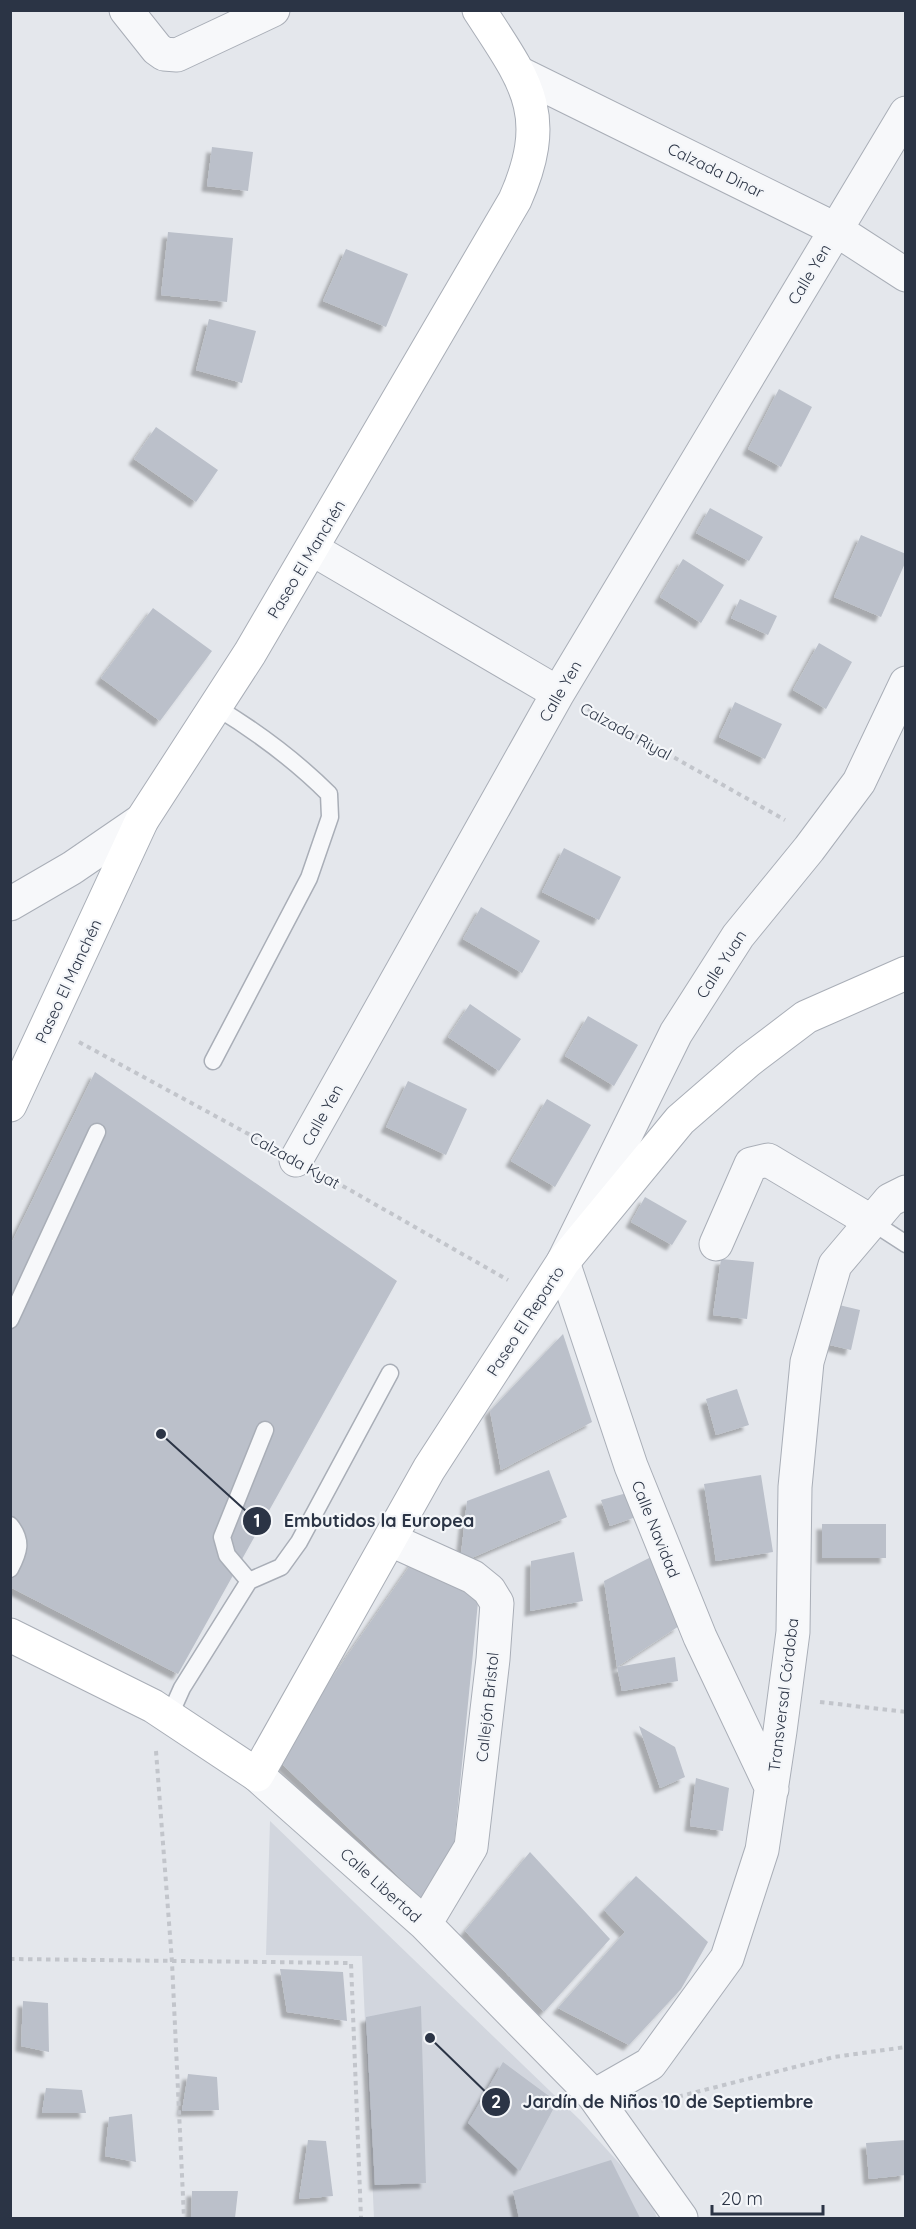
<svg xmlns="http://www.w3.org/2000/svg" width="916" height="2229" font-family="Quicksand,sans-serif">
<defs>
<filter id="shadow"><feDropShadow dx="-5.5" dy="5.5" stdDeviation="1.5" flood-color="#0004"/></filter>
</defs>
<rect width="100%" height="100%" fill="#e4e7ec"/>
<path fill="#d2d6de" d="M270,1821l310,299 68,75 9,23h-283l-12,-262 -96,-1z"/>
<path fill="#bbc0ca" filter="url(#shadow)" d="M212,147l41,5 -5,39 -41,-5z
M168,232l65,6 -6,64 -66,-7z
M346,249l62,25 -22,53 -63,-26z
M209,319l47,12 -14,52 -46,-13z
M779,389l33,18 -31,60 -33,-18z
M156,427l62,43 -22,32 -62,-43z
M710,508l53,29 -14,24 -53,-28z
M861,535l45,19v7l-25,56 -47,-20z
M683,559l41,26 -23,38 -41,-26z
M740,599l37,17 -9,19 -37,-17z
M153,608l59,43 -52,70 -59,-43z
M819,643l33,19 -26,47 -33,-19z
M735,702l47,22 -17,35 -46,-22z
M564,848l57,29 -22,43 -57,-28z
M481,907l59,34 -18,32 -59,-34z
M470,1004l51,35 -22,32 -51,-34z
M588,1016l50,29 -24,41 -49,-30z
M95,1072l302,209 -219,393 -168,-87v-341z
M408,1081l59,28 -21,46 -60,-28z
M547,1099l44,26 -36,62 -44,-26z
M645,1197l42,24 -15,24 -41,-23z
M721,1259l33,3 -7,57 -34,-4z
M839,1305l21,5 -9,40 -21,-5z
M563,1334l29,88 -91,48 -11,-59z
M737,1389l12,36 -33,10 -10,-36z
M549,1470l18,47 -107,46 7,-62z
M761,1475l12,77 -57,9 -12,-77z
M627,1493l9,24 -26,9 -9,-26z
M822,1524h64v34h-64z
M574,1552l9,49 -53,10 1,-50z
M418,1554l61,38 -25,253 -33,53 -145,-140z
M653,1556l26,70 -62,41 -13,-86z
M675,1657l3,24 -56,10 -5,-24z
M639,1726l36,21 10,30 -25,11z
M696,1778l33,10 -6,43 -33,-5z
M530,1852l80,87 -66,73 -79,-81z
M636,1876l72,66 -27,47 -52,56 -71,-37 67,-76 -21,-22z
M280,1969l63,3 4,49 -60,-9z
M23,2001l25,2 1,49 -28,-6z
M421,2006l5,177 -51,2 -9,-168z
M503,2062l54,40 -37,69 -52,-48z
M188,2074l29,3 2,33 -37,1z
M46,2088l36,2 4,23h-44z
M132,2114l4,48 -31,-6 4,-39z
M308,2140l18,1 7,55 -34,3z
M906,2140v35l-37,4 -3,-36z
M611,2160l29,58h-121l-6,-27z
M192,2191h46l-3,27h-44z"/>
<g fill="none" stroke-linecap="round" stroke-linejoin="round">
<defs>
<path id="lane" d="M213,1061l96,-183 21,-61 -1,-23c-34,-34 -72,-62 -113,-87
M872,1222l34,22
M10,1320l87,-188
M10,1525c13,16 9,27 0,44
M249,1581l-22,-26 -5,-18 43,-107
M169,1717l13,-29 67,-107 32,-14 18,-25 91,-169"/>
<path id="street" d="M126,10l31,39 7,5 13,1 96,-45
M521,74l314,155 71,46
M312,549l246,144
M10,904l62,-36 70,-48
M296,1160l262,-467 348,-580
M716,1244l35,-80 17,-4 104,62
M391,1540l82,37 16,13 8,13 -4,56 -22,188 -46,77
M257,1775l168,149 169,172 87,122
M772,1789l-72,-152 -69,-171 -68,-204 113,-229 62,-97 71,-87 50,-67 47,-99
M594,2096l56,-32 77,-106 35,-108 18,-119 13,-99 2,-145 12,-125 28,-97 55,-65 16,-8"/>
<path id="secondary" d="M10,1105l132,-285 108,-167 265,-453c38,-86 11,-118 -36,-190
M10,1635l143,71 104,69 172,-306 134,-207 117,-142 68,-59 58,-44 100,-44"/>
</defs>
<use href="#lane" stroke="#a9aeb7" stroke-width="19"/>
<use href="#street" stroke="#a9aeb7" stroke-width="35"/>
<use href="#secondary" stroke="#a9aeb7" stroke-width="35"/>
<path stroke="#c2c5cb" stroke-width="4" stroke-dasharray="4.5 4.5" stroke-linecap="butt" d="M588,709l197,111
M79,1042l186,101
M327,1177l181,103
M820,1702l86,10
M156,1751l16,211 12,256
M10,1959l341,4 10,255
M661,2101l173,-44 72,-10"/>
<use href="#lane" stroke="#f7f8fa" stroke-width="16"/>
<use href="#street" stroke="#f7f8fa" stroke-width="33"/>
<use href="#secondary" stroke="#fff" stroke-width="33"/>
</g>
<g text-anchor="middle" stroke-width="4.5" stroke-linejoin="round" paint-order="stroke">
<g font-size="16" fill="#2b3445" stroke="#f4f6f9">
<text transform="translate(716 170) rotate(26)" y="6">Calzada Dinar</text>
<text transform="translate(809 274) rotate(-59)" y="6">Calle Yen</text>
<text transform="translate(306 559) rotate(-59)" y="6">Paseo El Manchén</text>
<text transform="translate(560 691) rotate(-60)" y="6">Calle Yen</text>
<text transform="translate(626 731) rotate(29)" y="6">Calzada Riyal</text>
<text transform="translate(721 964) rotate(-57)" y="6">Calle Yuan</text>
<text transform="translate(68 981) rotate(-65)" y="6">Paseo El Manchén</text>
<text transform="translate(322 1115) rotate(-61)" y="6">Calle Yen</text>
<text transform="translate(295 1160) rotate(29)" y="6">Calzada Kyat</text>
<text transform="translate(525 1321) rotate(-57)" y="6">Paseo El Reparto</text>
<text transform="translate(656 1529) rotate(68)" y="6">Calle Navidad</text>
<text transform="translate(783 1695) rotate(-83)" y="6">Transversal Córdoba</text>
<text transform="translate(487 1707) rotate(-84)" y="6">Callejón Bristol</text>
<text transform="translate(381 1885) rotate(42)" y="6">Calle Libertad</text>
</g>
</g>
<path fill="none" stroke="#2b3445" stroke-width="2" d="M161 1434L257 1521M430 2038L496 2102"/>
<g fill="#2b3445" stroke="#f4f6f9" stroke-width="2">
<circle cx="161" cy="1434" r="6"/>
<circle cx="430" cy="2038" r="6"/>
<circle cx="257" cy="1521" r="15"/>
<circle cx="496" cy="2102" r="15"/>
</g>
<g font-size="18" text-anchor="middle" font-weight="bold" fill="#fff">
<text x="257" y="1527">1</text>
<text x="496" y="2108">2</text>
</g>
<g font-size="18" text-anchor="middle" font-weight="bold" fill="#2b3445" stroke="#f4f6f9" stroke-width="4.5" stroke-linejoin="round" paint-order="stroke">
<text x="379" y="1527">Embutidos la Europea</text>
<text x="668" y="2108">Jardín de Niños 10 de Septiembre</text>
</g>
<rect width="916" height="2229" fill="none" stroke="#2b3445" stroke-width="24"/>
<path d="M712 2205v9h111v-9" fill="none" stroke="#2b3445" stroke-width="3"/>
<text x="721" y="2205" font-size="18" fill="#2b3445" stroke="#f4f6f9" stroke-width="4.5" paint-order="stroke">20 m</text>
</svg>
